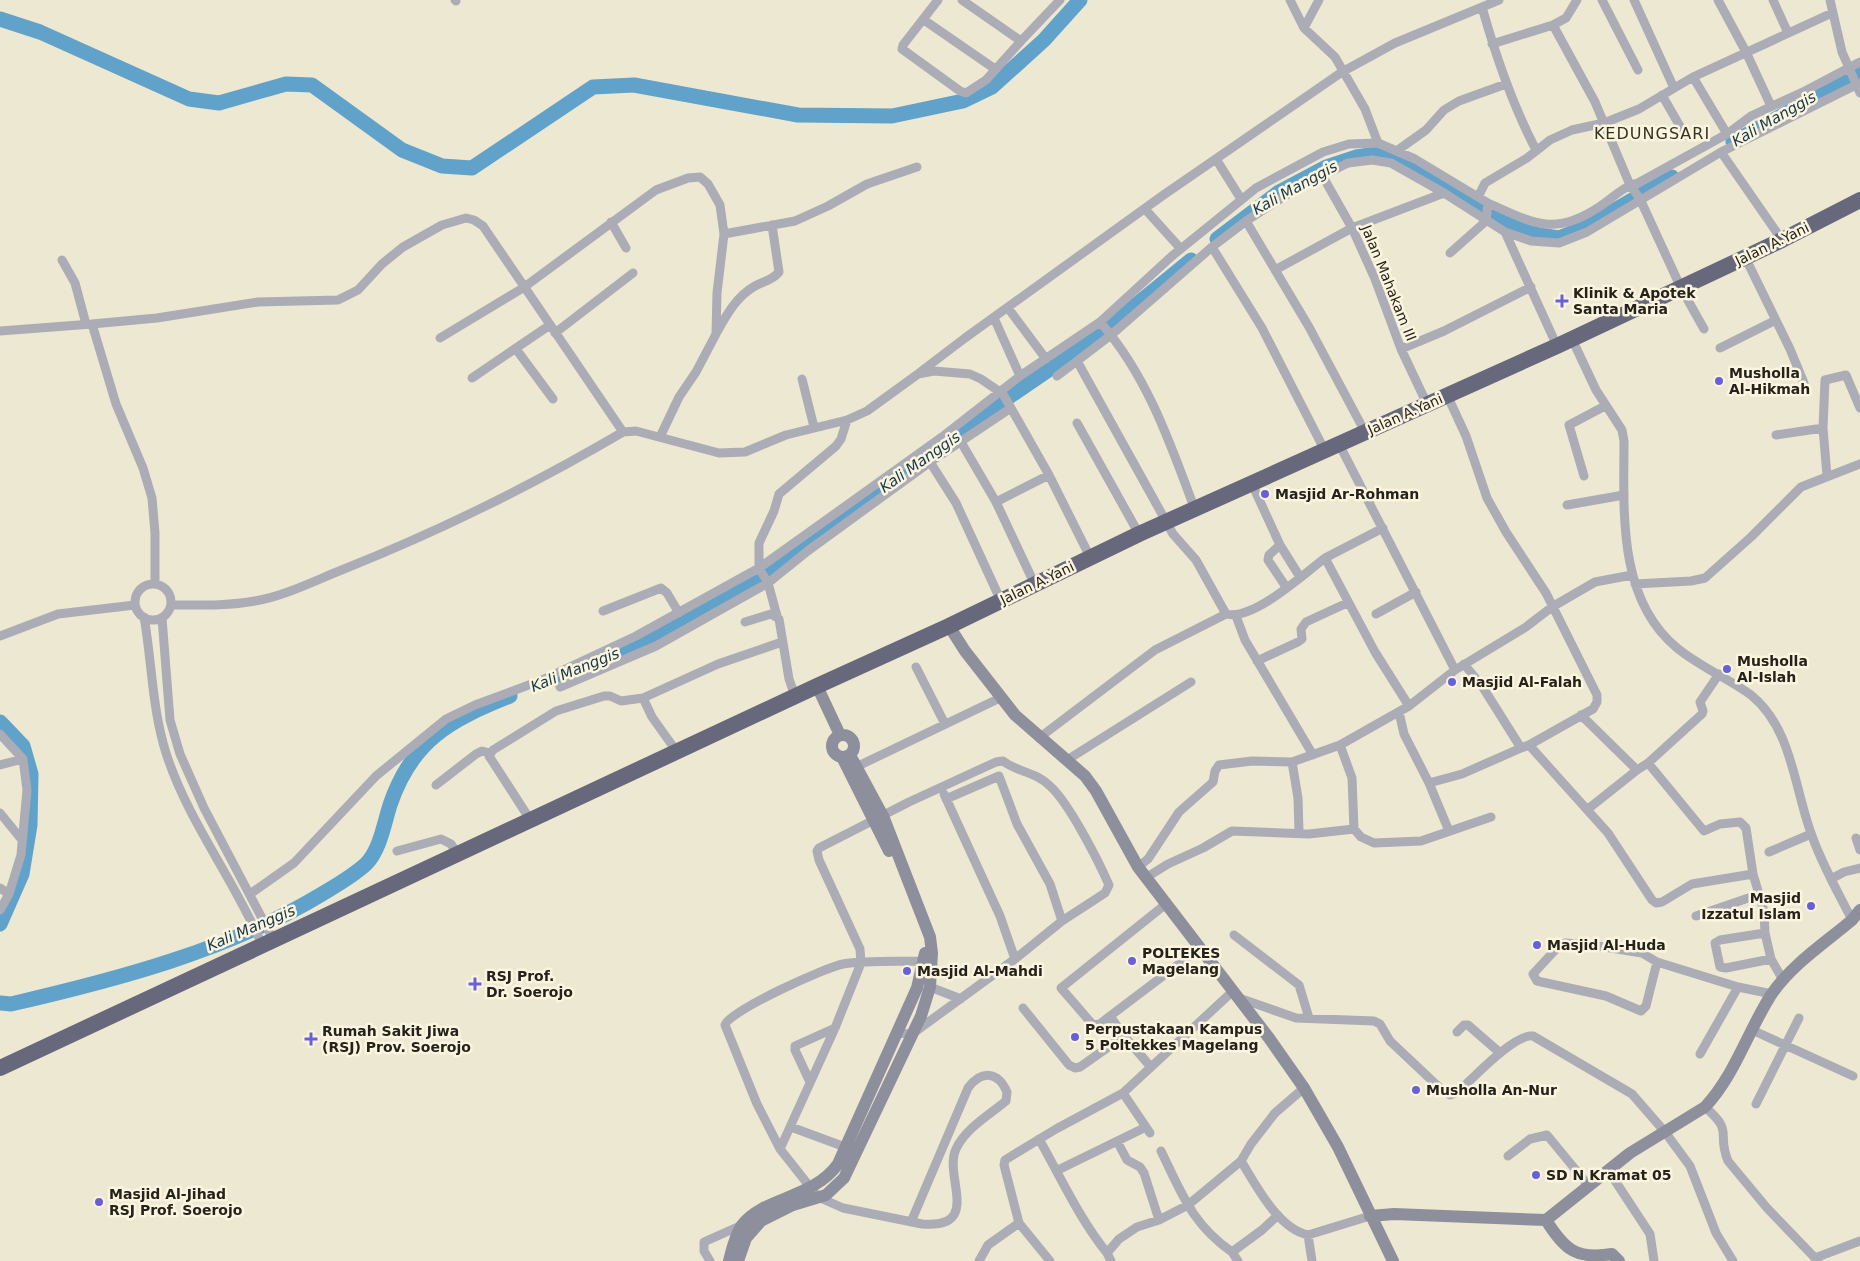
<svg xmlns="http://www.w3.org/2000/svg" width="1860" height="1261" font-family="'DejaVu Sans',sans-serif">
<rect width="100%" height="100%" fill="#ede8d2"/>
<g fill="none" stroke-linecap="round" stroke-linejoin="round">
<path stroke="#60a2c9" stroke-width="15" d="M0,19l40,13 149,67 30,4 67,-19 26,1 90,65 40,16 30,2 121,-81 41,-2 164,30 94,1 71,-15 29,-14 52,-47 36,-40
M1733,142l118,-64 9,-7
M1217,239l62,-47 47,-25 30,-10 35,-5 49,27 75,48 24,8 20,3 23,-9 90,-52
M552,679l89,-36 107,-60 217,-156 133,-91 93,-76
M0,722l23,24 8,28 -1,51 -8,49 -22,50
M0,1003l11,1c104,-24 219,-54 311,-110 15,-9 31,-18 44,-30 14,-14 18,-40 24,-59 22,-65 60,-85 120,-109"/>
<path stroke="#abacb5" stroke-width="9" d="M455,0l1,1
M938,0l-35,45 -1,4 58,42 6,2 20,-13 35,-39 -59,-41
M1290,0l14,28 31,29 30,52 13,34 37,16 73,44 -2,18 -36,32
M1602,0l36,70
M1634,0l40,88
M1718,0l28,52 25,54
M1773,0l15,33
M1830,0l12,52 18,41
M1482,7c14,50 30,97 54,143
M924,20l71,49
M1553,25l42,77 35,83 10,14 41,89 23,41
M1304,28l15,-28
M1021,41l39,-41
M1492,44l61,-19 13,-7 11,-18
M1693,77l34,57
M1662,95l23,40
M1398,150l28,-20 18,-20 15,-9 47,-17
M1216,159l25,40
M1322,175l30,53 23,51 26,70 26,55
M1478,197l7,-14 42,-25 23,-18 22,-10 32,-7 35,-14 54,-32 139,-64
M1488,203c45,20 66,34 111,4 13,-8 24,-21 39,-24l89,-49 24,-18 54,-25 55,-29
M1145,209l36,40
M1246,221l63,106 56,105
M611,222l15,26
M1505,232l52,114
M724,234l71,-13 33,-15 39,-22 50,-17
M1782,240l-61,-88 139,-69
M1212,247l50,81 63,123
M1745,257l45,92 14,34
M62,260l13,23 11,41
M1275,270l77,-42 92,-35
M1008,308l38,51
M994,318l26,58
M1100,322c47,53 71,123 95,188
M0,331l92,-7
M717,332c10,-18 20,-36 38,-46 9,-5 18,-6 24,-14l-7,-47
M555,333l78,-60
M440,338l83,-50 133,-98 32,-12 12,-1 8,7 12,21 4,29 -7,59 -1,41 -20,38 -17,25 -19,40
M1572,339l24,51 26,40 2,11c0,69 -7,158 53,207 22,18 50,30 74,47 41,33 43,92 60,138 10,30 27,59 41,87
M1720,348l56,-28
M516,349l37,50
M1401,349l43,-18 87,-44
M919,373l46,-35 197,-142 180,-124 53,-29 104,-43
M1057,376l20,-15
M472,378l78,-53
M802,379l12,48
M1447,395l19,41 21,62 19,34 40,61 51,102v7l-4,7 -64,36
M1077,423l62,111
M1776,435l47,-7
M961,442l35,60 39,83
M1339,444l116,226
M930,462l26,41 45,98
M1584,476l-15,-51 36,-19
M1827,476l-4,-48 2,-48 21,-5 14,33
M1252,484l28,61 20,32
M996,502l53,-27
M1567,505l57,-10
M1383,528l-58,30 50,94 34,54
M1280,545l-11,10 -1,5 18,27
M1325,558c-21,16 -72,63 -99,56l-30,-54 -23,-26 -96,-173 34,-26 101,-88 34,-26 53,-34 49,-24 24,-3 19,3 53,30 61,39 26,9 28,2 28,-11 134,-80
M135 602a18 18 0 1 1 36 0a18 18 0 1 1-36 0Z
M155,584v-51l-3,-35 -9,-30 -27,-64 -24,-80 65,-6 101,-16 80,-2 20,-10 24,-26 21,-17 39,-22 24,-7 8,2 9,6 140,206
M1635,584l56,-3 14,-3 46,-41 50,-50 59,-23
M172,605c28,0 55,1 83,-4 30,-5 61,-21 89,-32 98,-39 187,-83 279,-137l13,-1 83,22 26,-1 41,-17 61,-15 20,-9 51,-37 16,-3 36,3 11,5 22,15 46,81 41,82
M603,611l58,-23 6,5 12,20
M1376,614l40,-22
M777,616l-9,-33 -9,-15v-25l15,-32 5,-17 57,-48 5,-7 6,-19
M1236,616l9,24 68,115
M144,617c8,45 8,92 22,136 22,69 69,127 97,194
M162,618l8,102 10,34 24,54 70,133
M745,622l26,-8 8,5 10,60 6,17
M0,636l58,-22 77,-9
M1257,661l41,-19 4,-3 -1,-10 5,-7 41,-19
M1464,664l18,22 39,62 8,-3 79,88 44,67 4,3 6,-1 30,-18 61,-10
M916,667l29,57
M560,687l96,-41 112,-63 41,-33 121,-88 81,-54
M643,698l75,-34 64,-22
M1399,712l5,22 25,49 20,48
M1581,715l56,55 11,-7 54,-49 1,-3 -3,-9 19,-28
M0,734l23,25 4,31 -6,65 -12,39 -9,16
M1039,738l116,-88 71,-36
M1340,745l12,33 2,51
M1067,760l124,-78
M1292,762l6,36 1,35
M1648,763l56,68 16,-7 20,-2 6,6 7,46 11,37 1,22 6,26
M0,765l23,-6
M858,766l142,-68
M1429,783l33,-9 59,-26
M436,785l40,-31 6,-3 8,2
M944,794l56,122 15,43
M946,799l53,-23 18,48 33,60 12,37
M1588,809l49,-39
M0,813l22,27
M531,821l-42,-65 4,-6 63,-39 48,-15h6l11,5 22,-3 9,19 25,35
M1856,838l4,12
M397,851l44,-12 10,5 7,11
M1769,852l42,-18
M1138,867l10,-8 31,-47 34,-30 2,-11 4,-6 33,-4 40,1 48,-17 69,-39 46,-36 71,-43 26,-20 43,-25 37,-7
M1147,877l21,-13 35,-16 29,-17 77,3 45,-5 7,8 13,6 47,-2 70,-24
M1831,879l13,-7 16,-4
M0,888l9,6
M250,894l44,-31 82,-87 70,-57 29,-14 67,-25 94,-44 123,-68 183,-131 78,-61 80,-54 72,-66 84,-68 67,-36 26,-8 29,-1
M1696,916l64,-22
M1765,933l-45,7 -5,3 5,24 6,1 45,-9 12,21
M1234,935l65,50 10,33
M1657,962l-11,44 -5,5 -35,-15 -69,-15 -4,-7 24,-26 8,-5 27,2 50,8 15,9 81,25 34,7
M930,987l31,12
M1239,998l57,20 78,3 6,3 10,17 52,49 8,5 8,-3c14,-13 57,-59 75,-56l99,58 33,38 25,34 26,67 17,28
M1023,1008l46,57 6,3 5,-1 44,-31
M1110,1016l-10,8 -7,1 -32,-37 105,-84
M1752,1030l101,46
M1457,1032l7,-7h4l31,27
M1700,1054l38,-67
M1150,1066l-26,-30 -14,-20 90,-68
M810,1082l-15,-32v-4l40,-18
M1123,1093l27,40
M1756,1104l43,-86
M1705,1107c30,26 11,25 23,54l39,47 51,53
M791,1127l54,20
M1039,1139c22,39 40,79 68,114
M1117,1141l10,19 13,7 4,6 15,47
M780,1149l55,-121 26,-65 -1,-14 -41,-89 -2,-9 2,-3 90,-46 87,-40 7,-1c14,11 33,11 47,25 19,17 48,74 59,99l-4,8 -43,28 -47,38 -103,75 -16,-1
M1161,1151c21,43 31,73 71,101
M1508,1156l22,-17 17,-4 42,51
M1241,1161c15,24 37,68 67,74l4,26
M1058,1170l88,-43
M1608,1170l42,64 4,27
M911,1222l57,-134c13,-18 30,-17 39,4l-1,9c-17,14 -41,28 -50,48 -13,27 27,80 -34,75l-79,-16 -25,-11 -38,-48 -23,-45 -32,-79c4,-14 101,-58 118,-61 26,-4 55,-2 81,-3
M1019,1223l31,38
M1308,1235l62,-19
M1815,1258l45,-17
M710,1261l-6,-10v-9l38,-17
M979,1261l9,-16 31,-22 -15,-58 1,-5 51,-31 67,-36 110,-102
M1111,1261l-4,-8 12,-14 18,-12 22,-7 29,-15 53,-44 10,-17 24,-31 29,-25
M1238,1261l-6,-9 30,-22 16,-15"/>
<path stroke="#8e8f9c" stroke-width="12" d="M949,626l16,25 50,64 70,61 11,15 42,76 131,171 35,50 34,59 55,114
M817,686l23,49
M832 746a11 11 0 1 1 22 0a11 11 0 1 1-22 0Z
M842,757l47,94
M1370,1216l24,-2 152,6 84,-67 75,-46c30,-32 43,-76 66,-112 20,-30 54,-52 81,-75l8,-10
M1546,1220c18,29 30,40 66,34l7,7
M729,1261c3,-12 6,-26 13,-36 21,-28 71,-26 96,-61l79,-176 8,-35
M738,1261l8,-23 15,-17 32,-16 33,-10 18,-17 77,-162 9,-29 2,-34 -2,-16 -47,-121 -33,-61"/>
<path stroke="#67687b" stroke-width="16" d="M0,1068l817,-382 132,-60 190,-92 418,-188 225,-106 78,-40"/>
</g>
<g fill="#6860d9" stroke="#fbf5df" stroke-width="2">
<path d="M1559.5 293.5h5v5h5v5h-5v5h-5v-5h-5v-5h5z"/>
<circle cx="1719" cy="381" r="5"/>
<circle cx="1265" cy="494" r="5"/>
<circle cx="1727" cy="669" r="5"/>
<circle cx="1452" cy="682" r="5"/>
<circle cx="1811" cy="906" r="5"/>
<circle cx="1537" cy="945" r="5"/>
<circle cx="1132" cy="961" r="5"/>
<circle cx="907" cy="971" r="5"/>
<path d="M472.5 976.5h5v5h5v5h-5v5h-5v-5h-5v-5h5z"/>
<circle cx="1075" cy="1037" r="5"/>
<path d="M308.5 1031.5h5v5h5v5h-5v5h-5v-5h-5v-5h5z"/>
<circle cx="1416" cy="1090" r="5"/>
<circle cx="1536" cy="1175" r="5"/>
<circle cx="99" cy="1202" r="5"/>
</g>
<g text-anchor="middle" stroke-width="5" stroke-linejoin="round" paint-order="stroke">
<g font-size="14" fill="#24221a" stroke="#fbf5df">
<text transform="translate(1772 244) rotate(-26)" y="5">Jalan A.Yani</text>
<text transform="translate(1389 283) rotate(68)" y="5">Jalan Mahakam III</text>
<text transform="translate(1405 414) rotate(-24)" y="5">Jalan A.Yani</text>
<text transform="translate(1037 583) rotate(-26)" y="5">Jalan A.Yani</text>
</g>
<g font-size="14" font-weight="bold" fill="#24221a" stroke="#fbf5df" text-anchor="start">
<text x="1573" y="298">Klinik &amp; Apotek<tspan x="1573" dy="16">Santa Maria</tspan></text>
<text x="1729" y="378">Musholla<tspan x="1729" dy="16">Al-Hikmah</tspan></text>
<text x="1275" y="499">Masjid Ar-Rohman</text>
<text x="1737" y="666">Musholla<tspan x="1737" dy="16">Al-Islah</tspan></text>
<text x="1462" y="687">Masjid Al-Falah</text>
<text x="1801" y="903" text-anchor="end">Masjid<tspan x="1801" dy="16">Izzatul Islam</tspan></text>
<text x="1547" y="950">Masjid Al-Huda</text>
<text x="1142" y="958">POLTEKES<tspan x="1142" dy="16">Magelang</tspan></text>
<text x="917" y="976">Masjid Al-Mahdi</text>
<text x="486" y="981">RSJ Prof.<tspan x="486" dy="16">Dr. Soerojo</tspan></text>
<text x="1085" y="1034">Perpustakaan Kampus<tspan x="1085" dy="16">5 Poltekkes Magelang</tspan></text>
<text x="322" y="1036">Rumah Sakit Jiwa<tspan x="322" dy="16">(RSJ) Prov. Soerojo</tspan></text>
<text x="1426" y="1095">Musholla An-Nur</text>
<text x="1546" y="1180">SD N Kramat 05</text>
<text x="109" y="1199">Masjid Al-Jihad<tspan x="109" dy="16">RSJ Prof. Soerojo</tspan></text>
</g>
<g font-size="15" font-style="italic" fill="#173647" stroke="#fbf5df">
<text transform="translate(1774 119) rotate(-30)" y="5">Kali Manggis</text>
<text transform="translate(1295 188) rotate(-29)" y="5">Kali Manggis</text>
<text transform="translate(920 462) rotate(-35)" y="5">Kali Manggis</text>
<text transform="translate(575 670) rotate(-22)" y="5">Kali Manggis</text>
<text transform="translate(251 928) rotate(-23)" y="5">Kali Manggis</text>
</g>
<g font-size="16" letter-spacing="1" fill="#363120" stroke="#fbf5df">
<text x="1652" y="139">KEDUNGSARI</text>
</g>
</g>
</svg>
